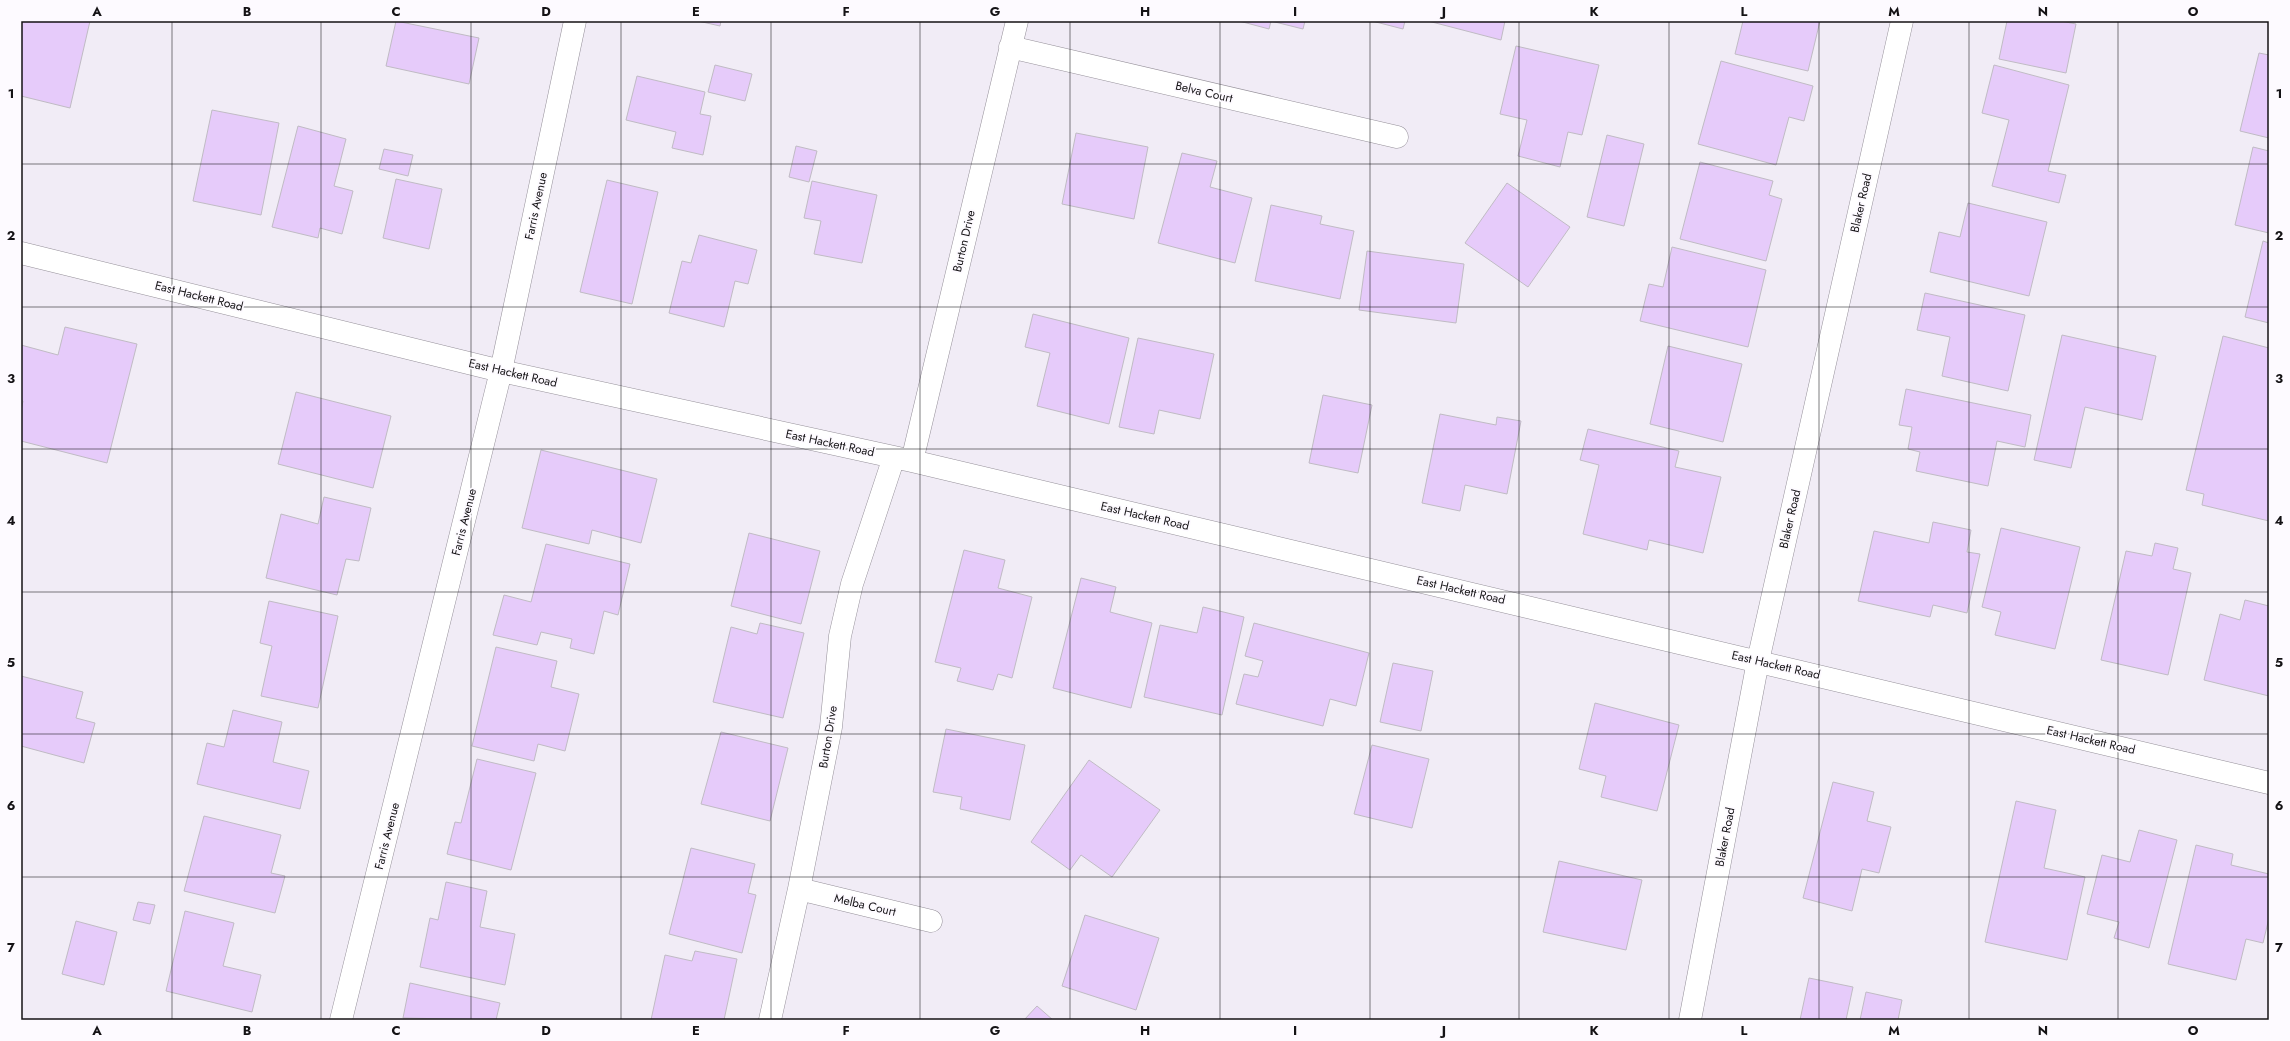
<svg xmlns="http://www.w3.org/2000/svg" width="2290" height="1041" font-family="Jost,sans-serif">
<rect width="100%" height="100%" fill="#f1ecf6"/>
<path fill="#e6cbfa" stroke="#c0bbc4" d="M21,21h69l-20,87 -49,-12z
M396,21l83,17 -10,46 -83,-18z
M698,21h23l-1,5z
M1239,21h66l-2,8 -32,-8 -2,8z
M1372,21h33l-2,8z
M1428,21h77l-4,19z
M1743,21h77l-12,50 -73,-17z
M2007,21h54l15,3 -10,49 -67,-14z
M1516,46l83,19 -17,70 -14,-3 -8,35 -42,-11 9,-36 -27,-6z
M2259,53l10,2v83l-29,-7z
M1721,61l92,25 -9,35 -15,-4 -13,48 -78,-21z
M715,65l37,9 -7,27 -37,-9z
M1994,65l75,20 -21,86 18,4 -7,28 -67,-17 17,-66 -27,-7z
M637,76l68,16 -5,22 11,2 -8,39 -31,-7 4,-16 -50,-12z
M212,110l67,13 -18,92 -68,-14z
M298,126l48,13 -12,47 19,5 -11,43 -22,-6 -2,10 -46,-11z
M1076,133l72,14 -14,72 -72,-15z
M1607,135l37,9 -20,82 -37,-9z
M796,146l21,5 -8,31 -20,-5z
M2253,147l16,4v82l-34,-8z
M384,149l29,6 -5,21 -29,-7z
M1182,153l35,8 -7,26 42,11 -17,65 -77,-20z
M1700,162l73,19 -4,14 13,4 -16,62 -86,-22z
M396,179l46,10 -13,60 -46,-11z
M607,180l51,12 -26,112 -52,-12z
M812,181l65,14 -15,68 -48,-9 7,-33 -17,-3z
M1507,183l63,44 -42,60 -63,-44z
M1968,203l79,19 -18,74 -99,-24 9,-40 21,5z
M1271,205l51,11 -2,8 34,7 -14,68 -85,-18z
M699,235l58,15 -9,34 -13,-3 -11,46 -55,-14 13,-52 9,2z
M2263,241l6,2v80l-24,-6z
M1672,247l94,23 -18,77 -108,-26 9,-37 14,3z
M1367,251l97,13 -8,59 -97,-13z
M1925,293l100,22 -17,76 -66,-15 8,-39 -33,-7z
M1033,314l96,24 -20,86 -72,-18 13,-53 -25,-6z
M65,327l72,17 -30,119 -86,-22v-30l2,-10 -2,-1v-55l37,10z
M2062,335l94,21 -14,64 -57,-13 -14,61 -37,-8z
M2223,336l46,12v173l-67,-16 2,-11 -18,-4z
M1138,338l76,16 -14,65 -41,-9 -5,24 -35,-7z
M1668,346l74,18 -19,78 -73,-18z
M1906,389l125,26 -6,32 -28,-6 -9,45 -72,-15 4,-19 -12,-3 4,-22 -13,-2z
M296,392l95,24 -18,72 -95,-24z
M1323,395l49,10 -14,68 -49,-10z
M1440,414l56,11 1,-8 24,4 -14,73 -42,-9 -5,26 -38,-8z
M1588,429l91,22 -4,16 46,10 -18,76 -54,-13 -2,10 -64,-16 16,-69 -19,-5z
M541,450l116,29 -16,64 -49,-13 -3,14 -67,-16z
M324,497l47,11 -12,53 -13,-2 -9,36 -71,-17 15,-64 37,10z
M1933,522l38,8 -4,22 13,2 -13,59 -34,-8 -3,12 -72,-16 16,-70 55,12z
M2001,528l79,19 -25,102 -60,-14 6,-23 -19,-5z
M749,533l71,18 -19,73 -70,-18z
M2155,543l23,5 -5,21 18,4 -23,102 -67,-15 25,-109 26,5z
M546,544l84,20 -12,51 -14,-4 -10,43 -24,-6 2,-9 -31,-7 -4,13 -44,-10 11,-40 27,7z
M964,550l41,10 -7,28 34,9 -20,81 -14,-4 -5,16 -36,-9 4,-13 -26,-6z
M1081,578l35,9 -6,25 42,11 -21,85 -78,-20z
M2245,600l24,6v90l-65,-16 16,-66 20,6z
M269,601l69,15 -20,92 -57,-12 11,-50 -12,-3z
M1203,607l41,10 -22,98 -78,-18 16,-72 37,8z
M760,623l44,10 -21,85 -70,-16 18,-75 26,7z
M1254,623l115,30 -13,53 -26,-7 -7,27 -87,-22 8,-30 14,3 5,-16 -18,-5z
M496,647l61,14 -6,26 28,7 -14,57 -27,-7 -4,17 -62,-15z
M1393,663l40,8 -12,60 -41,-9z
M21,676l62,16 -7,26 19,5 -11,40 -63,-17z
M1595,703l84,22 -22,86 -56,-14 5,-21 -27,-7z
M233,710l49,12 -9,40 36,9 -9,38 -103,-25 10,-41 17,4z
M946,729l79,16 -15,75 -50,-11 2,-12 -29,-5z
M721,732l67,16 -18,73 -69,-17z
M1372,745l57,14 -17,69 -58,-14z
M477,759l59,14 -25,97 -64,-16 8,-32 6,1z
M1089,760l71,50 -48,67 -31,-22 -11,15 -39,-28z
M1833,782l41,10 -7,29 24,6 -12,46 -17,-4 -10,42 -49,-13z
M2016,801l40,9 -12,58 41,9 -18,83 -82,-18z
M204,816l77,19 -10,38 14,3 -10,37 -91,-22z
M2139,830l38,10 -28,108 -35,-10 5,-16 -32,-8 15,-59 28,7z
M2196,845l37,9 -2,11 38,9v44l-6,25 -17,-4 -10,41 -68,-16z
M691,848l64,16 -7,29 8,2 -14,58 -73,-19z
M1559,861l83,19 -16,70 -83,-18z
M446,882l41,9 -7,36 35,7 -10,51 -85,-18 10,-49 8,2z
M138,902l17,3 -5,19 -17,-4z
M185,911l49,12 -11,43 38,9 -9,37 -86,-21z
M1085,915l74,23 -23,72 -74,-24z
M76,921l41,11 -13,53 -42,-11z
M695,951l42,8 -13,61h-73l14,-65 27,6z
M1809,978l44,9 -7,33h-46z
M410,983l90,20 -4,17 -93,-2z
M1866,992l36,8 -4,20h-38z
M1037,1006l16,14h-29z"/>
<g fill="none" stroke-linecap="round" stroke-linejoin="round">
<defs>
<path id="minor" d="M1010,47l387,90
M21,253l480,118 411,90 1357,322
M912,461l105,-440
M799,889l132,32
M341,1020l160,-649 74,-350
M770,1020l29,-131 32,-162 9,-91 12,-52 42,-127
M1690,1020l68,-359 144,-640"/>
</defs>
<use href="#minor" stroke="#96919a" stroke-width="23"/>
<use href="#minor" stroke="#fff" stroke-width="22"/>
</g>
<path fill="none" stroke="#141215" stroke-width="1" stroke-opacity="0.55" d="M172,21v999M321,21v999M471,21v999M621,21v999M771,21v999M920,21v999M1070,21v999M1220,21v999M1370,21v999M1519,21v999M1669,21v999M1819,21v999M1969,21v999M2118,21v999M21,164h2248M21,307h2248M21,449h2248M21,592h2248M21,734h2248M21,877h2248"/>
<g text-anchor="middle" stroke-width="3.5" stroke-linejoin="round" paint-order="stroke">
<g font-size="12" fill="#141215" stroke="#fdfaff">
<text transform="translate(1204 92) rotate(13)" y="4">Belva Court</text>
<text transform="translate(1861 203) rotate(-77)" y="4">Blaker Road</text>
<text transform="translate(536 206) rotate(-78)" y="4">Farris Avenue</text>
<text transform="translate(964 241) rotate(-77)" y="4">Burton Drive</text>
<text transform="translate(199 296) rotate(14)" y="4">East Hackett Road</text>
<text transform="translate(513 373) rotate(13)" y="4">East Hackett Road</text>
<text transform="translate(830 443) rotate(12)" y="4">East Hackett Road</text>
<text transform="translate(1145 516) rotate(13)" y="4">East Hackett Road</text>
<text transform="translate(1790 519) rotate(-77)" y="4">Blaker Road</text>
<text transform="translate(464 522) rotate(-76)" y="4">Farris Avenue</text>
<text transform="translate(1461 590) rotate(13)" y="4">East Hackett Road</text>
<text transform="translate(1776 665) rotate(13)" y="4">East Hackett Road</text>
<text transform="translate(828 737) rotate(-81)" y="4">Burton Drive</text>
<text transform="translate(2091 740) rotate(13)" y="4">East Hackett Road</text>
<text transform="translate(387 836) rotate(-76)" y="4">Farris Avenue</text>
<text transform="translate(1725 837) rotate(-79)" y="4">Blaker Road</text>
<text transform="translate(865 905) rotate(13)" y="4">Melba Court</text>
</g>
</g>
<rect width="2290" height="1041" fill="none" stroke="#fdfaff" stroke-width="44"/>
<rect x="22" y="22" width="2246" height="997" fill="none" stroke="#141215" stroke-width="1.5"/>
<g font-size="13" text-anchor="middle" font-weight="bold" fill="#141215">
<text x="97" y="16">A</text>
<text x="247" y="16">B</text>
<text x="396" y="16">C</text>
<text x="546" y="16">D</text>
<text x="696" y="16">E</text>
<text x="846" y="16">F</text>
<text x="995" y="16">G</text>
<text x="1145" y="16">H</text>
<text x="1295" y="16">I</text>
<text x="1444" y="16">J</text>
<text x="1594" y="16">K</text>
<text x="1744" y="16">L</text>
<text x="1894" y="16">M</text>
<text x="2043" y="16">N</text>
<text x="2193" y="16">O</text>
<text x="11" y="98">1</text>
<text x="2279" y="98">1</text>
<text x="11" y="240">2</text>
<text x="2279" y="240">2</text>
<text x="11" y="383">3</text>
<text x="2279" y="383">3</text>
<text x="11" y="525">4</text>
<text x="2279" y="525">4</text>
<text x="11" y="667">5</text>
<text x="2279" y="667">5</text>
<text x="11" y="810">6</text>
<text x="2279" y="810">6</text>
<text x="11" y="952">7</text>
<text x="2279" y="952">7</text>
<text x="97" y="1035">A</text>
<text x="247" y="1035">B</text>
<text x="396" y="1035">C</text>
<text x="546" y="1035">D</text>
<text x="696" y="1035">E</text>
<text x="846" y="1035">F</text>
<text x="995" y="1035">G</text>
<text x="1145" y="1035">H</text>
<text x="1295" y="1035">I</text>
<text x="1444" y="1035">J</text>
<text x="1594" y="1035">K</text>
<text x="1744" y="1035">L</text>
<text x="1894" y="1035">M</text>
<text x="2043" y="1035">N</text>
<text x="2193" y="1035">O</text>
</g>
</svg>
